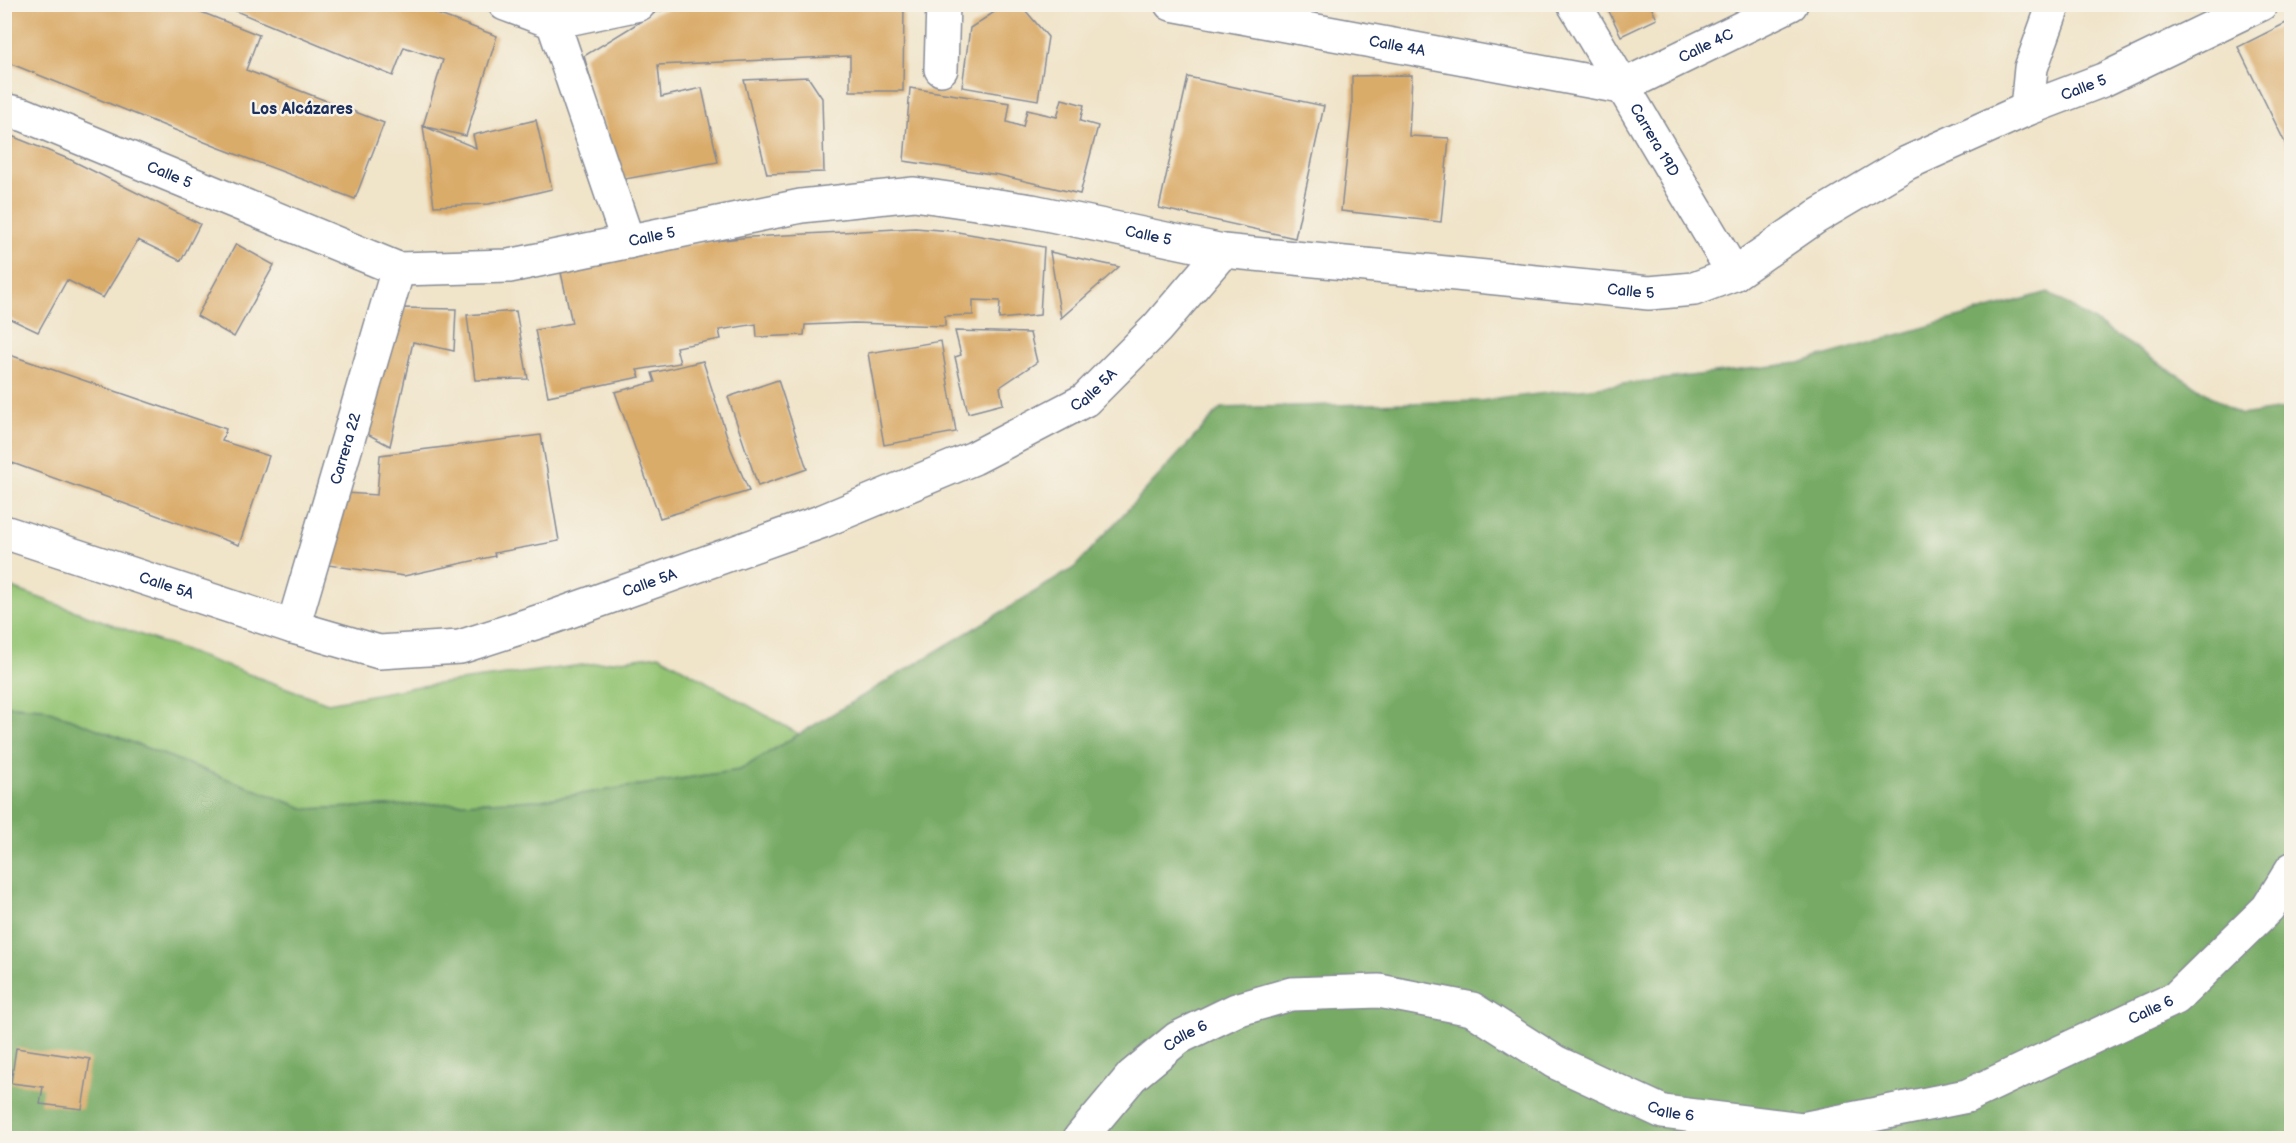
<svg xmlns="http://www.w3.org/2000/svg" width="2296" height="1143" font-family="'Balsamiq Sans',sans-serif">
<rect width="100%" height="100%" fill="#f7f3e8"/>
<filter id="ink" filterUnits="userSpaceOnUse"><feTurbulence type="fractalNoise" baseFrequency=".0167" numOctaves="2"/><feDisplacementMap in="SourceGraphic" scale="12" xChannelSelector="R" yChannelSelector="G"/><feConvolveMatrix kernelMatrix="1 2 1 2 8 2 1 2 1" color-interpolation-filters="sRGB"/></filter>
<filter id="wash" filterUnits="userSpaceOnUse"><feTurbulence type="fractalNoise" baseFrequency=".008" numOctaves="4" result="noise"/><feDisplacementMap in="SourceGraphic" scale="24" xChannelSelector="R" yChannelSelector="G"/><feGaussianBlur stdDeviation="1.35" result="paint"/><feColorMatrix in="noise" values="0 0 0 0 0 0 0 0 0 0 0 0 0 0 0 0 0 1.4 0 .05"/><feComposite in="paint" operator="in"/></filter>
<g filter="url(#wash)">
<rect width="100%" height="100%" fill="#f0e4c9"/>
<path fill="#94c473" stroke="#587a68" stroke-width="1.5" d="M4,585l324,118 86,-16 245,-32 140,79 -59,36 -199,30 -235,9 -264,-101 -37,-3z"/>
<path fill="#77aa65" stroke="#496c62" stroke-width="1.5" d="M2048,292l192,123 51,-7v730h-2286l-1,-432 38,2 264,101 235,-9 199,-30 334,-202 147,-160 259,-7 319,-38z"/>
<g id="blocks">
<path fill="#daac6b" d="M4,4l132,3 1,-3h44l78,31 -13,35 138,53 -29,76 -138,-52 -213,-86z
M219,4h191l87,32 -31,100 -43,-10 20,-66 -39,-13 -11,29z
M688,4h216l-1,87h-53v-35l-192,9 3,32 41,-9 16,74 -98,18 -36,-124 72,-44z
M1606,5h44l7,14 -36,17z
M1002,7l23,3 23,27 -10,63 -76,-13 8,-59z
M2292,20v137l-54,-110z
M1412,75l-3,61 40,2 -8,84 -100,-11 11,-102v-33z
M808,77l14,21 2,74 -57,2 -23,-94z
M1188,77l136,29 -29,132 -136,-30z
M910,88l100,15 -3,19 16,5 4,-17 30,7 5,-18 22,6 -4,16 18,5 -18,68 -81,-19 -95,-14z
M536,120l16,69 -63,15 -55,2 -11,-80 53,22 -3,-13z
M4,133l67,27 129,64 -19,37 -43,-21 -35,58 -36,-18 -29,52 -34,-16z
M915,228l37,3 92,16 -4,68 -41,4 1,-18 -27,-1v15l-28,1v10l-91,-3 -49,2 -1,10 -47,2 -1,-13 -37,6 2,9 -45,8 4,16 -43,7 3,7 -92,19 -13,-66 37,-7 -12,-55 144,-26 47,-5z
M236,244l38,21 -40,72 -37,-21z
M1050,252l69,15 -58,51z
M400,308l56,1 -2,42 -41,-9 -23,104 -32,-17z
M516,311l12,68 -53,1 -8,-65z
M955,331l75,2 7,29 -37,25 3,17 -35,9 -13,-56 6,-2z
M941,341l15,91 -72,13 -16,-92z
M4,353l222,76 -4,12 47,15 -30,89 -235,-85z
M703,361l28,88 18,42 -89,27 -45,-126 40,-10 -3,-9z
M778,380l29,89 -49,17 -30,-89z
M541,435l18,106 -65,12 1,3 -91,20 -83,-12 23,-71 33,2 3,-40z
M16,1048l74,11 -8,50 -42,-5 3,-17 -32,-4z"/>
</g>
</g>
<g filter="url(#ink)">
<use href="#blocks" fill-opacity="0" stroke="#868a94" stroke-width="1.5"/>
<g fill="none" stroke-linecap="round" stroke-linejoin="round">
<defs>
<g id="minor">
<path d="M505,4l48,18 86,-18"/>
<path d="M544,4l9,18 75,220"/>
<path id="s1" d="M1171,4l450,83 170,-83"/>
<path id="s2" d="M1574,4l160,270"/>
<path d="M941,69l2,-65"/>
<path d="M2027,109l4,-41 23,-64"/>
<path id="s3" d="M4,110l21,5 373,154 111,-3 292,-60 113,-12 118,17 191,40 426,42 45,-4 40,-15 82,-57 91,-54 120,-54 76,-29 158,-76"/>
<path id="s4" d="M4,532l289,95 86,25 81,-5 93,-30 270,-96 151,-63 111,-58 72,-72 66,-77"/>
<path id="s5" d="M293,627l105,-358"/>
</g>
<g id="major">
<path id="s6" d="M1080,1138l52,-62 46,-38 58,-28 55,-16 88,-3 93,18 83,53 108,50 139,17 165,-33 209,-98 92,-90 24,-39"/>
</g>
</defs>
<use href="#minor" stroke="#868a94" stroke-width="36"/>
<use href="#major" stroke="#868a94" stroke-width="36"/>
<use href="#minor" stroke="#fff" stroke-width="33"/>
<use href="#major" stroke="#fff" stroke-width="33"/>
</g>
</g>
<g text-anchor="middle" stroke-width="5" stroke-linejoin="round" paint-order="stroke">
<g font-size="15" fill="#1b2f5e" stroke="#f7f3e8">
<text dy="5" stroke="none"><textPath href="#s1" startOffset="230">Calle 4A</textPath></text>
<text dy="5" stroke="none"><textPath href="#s1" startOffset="552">Calle 4C</textPath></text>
<text dy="5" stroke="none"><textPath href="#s3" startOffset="2176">Calle 5</textPath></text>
<text dy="5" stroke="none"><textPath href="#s2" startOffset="158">Carrera 19D</textPath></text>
<text dy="5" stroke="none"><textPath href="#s3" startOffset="178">Calle 5</textPath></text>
<text dy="5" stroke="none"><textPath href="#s3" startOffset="1186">Calle 5</textPath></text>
<text dy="5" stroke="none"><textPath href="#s3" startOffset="682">Calle 5</textPath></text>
<text dy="5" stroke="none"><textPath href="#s3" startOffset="1672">Calle 5</textPath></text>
<text dy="5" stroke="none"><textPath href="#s4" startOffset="1161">Calle 5A</textPath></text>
<text dy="5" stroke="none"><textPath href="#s5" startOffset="186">Carrera 22</textPath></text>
<text dy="5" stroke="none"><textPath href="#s4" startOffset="675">Calle 5A</textPath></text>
<text dy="5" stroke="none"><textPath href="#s4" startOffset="171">Calle 5A</textPath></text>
<text dy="5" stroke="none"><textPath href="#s6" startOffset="1174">Calle 6</textPath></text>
<text dy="5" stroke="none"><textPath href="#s6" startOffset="148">Calle 6</textPath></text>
<text dy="5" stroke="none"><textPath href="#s6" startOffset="670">Calle 6</textPath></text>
</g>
<g font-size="16" font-weight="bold" fill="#1b2f5e" stroke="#f7f3e8">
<text x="302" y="114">Los Alcázares</text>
</g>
</g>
<rect width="2296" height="1143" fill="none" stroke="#f7f3e8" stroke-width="24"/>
</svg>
